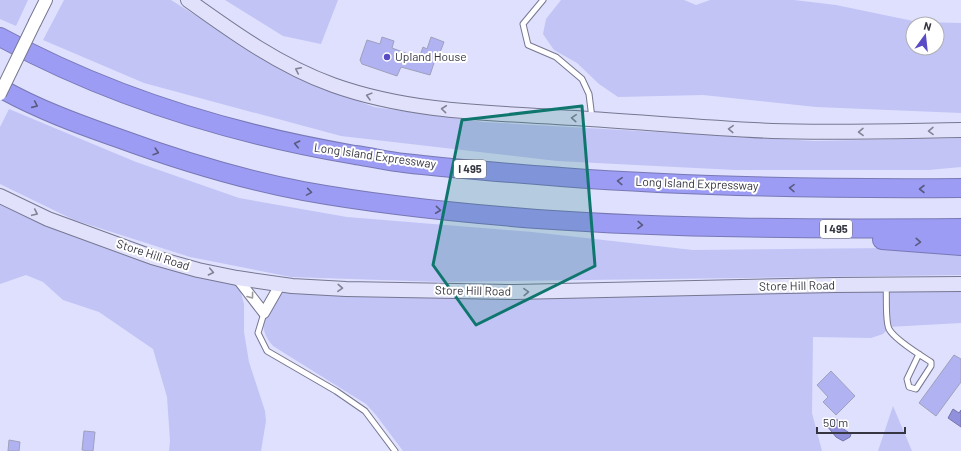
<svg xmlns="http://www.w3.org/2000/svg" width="961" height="451" font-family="Barlow,sans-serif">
<rect width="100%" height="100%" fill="#dfe0fd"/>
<path fill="#c2c4f6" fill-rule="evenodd" d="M0,0h28l-12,26 -16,-7z
M64,0h107l123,77 80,30 109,15 332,19 146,-3v29l-32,3h-194l-178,-9 -216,-25 -197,-53 -101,-43z
M225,0h113l-17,44 -38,-8z
M561,0h123l12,5 14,-5h84l42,5 82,17 43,1v90l-145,-6 -113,-12 -85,2 -19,-13 -22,-21 -23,-13 -11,-16 3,-15zM913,24h24v24h-24z
M9,109l127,53 103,36 108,19 185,15 161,18 195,-2 73,5v22l-520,7 -150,-5 -101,-20 -116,-37 -74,-36v-57z
M0,196l238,86 6,22v28l5,30 16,49 1,10 -5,30h-92l1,-10 -3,-44 -14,-48 -54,-37 -36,-12 -20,-18 -17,-7 -26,9z
M961,284v39l-73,4 1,1 -6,6 -12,4 -58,-1 -1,76 10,38h-419l-27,-36 -10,-11 -93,-58c-20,-23 -5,-38 7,-61l12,1z
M893,406l19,45h-34z"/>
<path fill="#9090dd" stroke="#7575ae" d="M953,409l6,4 2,-3v17l-13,-9z
M831,419l7,1 4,8 9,6 -1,3 -7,4 -7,-4 -9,-11 1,-5z"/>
<path fill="#b1b2f2" stroke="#9fa0bb" d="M382,37l12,4 -2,7 27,10 4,-11 4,2 4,-12 13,5 -5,13 -2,-1 -7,21 -29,-8 -4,9 -35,-12 -2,-4 7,-20 13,4z
M954,355l7,4v23l-25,34 -17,-13z
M831,371l24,25 -19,19 -13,-13 5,-5 -11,-12z
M84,431l11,1 -2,19h-9v-1h-2z
M9,440l11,2 -1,9h-11z"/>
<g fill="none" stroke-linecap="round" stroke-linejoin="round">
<defs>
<path id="service" d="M543,0l-20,24 5,21 28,12 26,22 7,15 3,24
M886,286c1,9 -1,35 3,43 6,11 31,26 42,33v4l-15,23 -7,-2 -2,-8 12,-25
M264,313l-6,20 9,18 69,40 29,20 30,40"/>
<path id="minor" d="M237,278l27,35 16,-28"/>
<path id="tertiary" d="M35,22l11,-22"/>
<path id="secondary" d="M188,0c46,33 92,66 145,85 78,28 161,28 242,33 66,4 131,10 197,13 63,2 126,0 189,-1
M0,196l48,23 104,38 46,13 39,8 55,8 54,3 168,3 321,-7 126,-1"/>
<path id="motorway" d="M0,37c110,60 232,97 355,118 16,2 32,6 49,8 52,6 105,10 157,14 133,10 267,12 400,11
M0,88c37,21 78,36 118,50 60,22 122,41 185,53 77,14 156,22 234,28 141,10 283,10 424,9
M882,240l79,6"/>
</defs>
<use href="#service" stroke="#767791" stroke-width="7"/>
<use href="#minor" stroke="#767791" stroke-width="12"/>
<use href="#tertiary" stroke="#767791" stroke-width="14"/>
<use href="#secondary" stroke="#767791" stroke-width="16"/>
<use href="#motorway" stroke="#7878b5" stroke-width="20"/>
<use href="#service" stroke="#fff" stroke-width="5"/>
<use href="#minor" stroke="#fff" stroke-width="10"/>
<use href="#tertiary" stroke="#fff" stroke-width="12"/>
<use href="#secondary" stroke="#e1e1fc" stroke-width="14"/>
<use href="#motorway" stroke="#9c9cf4" stroke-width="18"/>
<defs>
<path id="tertiary-bridge" d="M0,94l35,-72"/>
</defs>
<use href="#tertiary-bridge" stroke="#767791" stroke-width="14" stroke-linecap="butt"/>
<use href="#tertiary-bridge" stroke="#fff" stroke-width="12"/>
</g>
<defs><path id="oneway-chevron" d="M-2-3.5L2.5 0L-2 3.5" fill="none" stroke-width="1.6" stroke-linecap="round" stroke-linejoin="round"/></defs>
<g stroke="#828395">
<use href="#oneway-chevron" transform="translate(298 70) rotate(-154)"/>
<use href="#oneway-chevron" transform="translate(369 96) rotate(-165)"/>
<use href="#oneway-chevron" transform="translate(444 109) rotate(-174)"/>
<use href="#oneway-chevron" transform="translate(574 118) rotate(-176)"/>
<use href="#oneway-chevron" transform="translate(731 129) rotate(-177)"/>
<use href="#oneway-chevron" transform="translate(931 131) rotate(179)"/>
<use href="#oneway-chevron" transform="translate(861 132) rotate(179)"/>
<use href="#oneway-chevron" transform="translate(35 213) rotate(25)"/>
<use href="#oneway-chevron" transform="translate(211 272) rotate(12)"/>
<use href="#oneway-chevron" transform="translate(340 288) rotate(3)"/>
<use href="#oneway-chevron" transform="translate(526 292) rotate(-2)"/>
</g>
<g stroke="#595a80">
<use href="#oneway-chevron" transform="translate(35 105) rotate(24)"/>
<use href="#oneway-chevron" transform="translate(297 144) rotate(-167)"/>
<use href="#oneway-chevron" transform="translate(156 152) rotate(17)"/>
<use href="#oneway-chevron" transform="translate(620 181) rotate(-177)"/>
<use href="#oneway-chevron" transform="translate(792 188) rotate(-179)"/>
<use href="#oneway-chevron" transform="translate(922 189) rotate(180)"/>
<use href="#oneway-chevron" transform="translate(309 192) rotate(9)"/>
<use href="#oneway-chevron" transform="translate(438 210) rotate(6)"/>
<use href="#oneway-chevron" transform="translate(640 225) rotate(2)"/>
<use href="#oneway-chevron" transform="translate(918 242) rotate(4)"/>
</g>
<use stroke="#9a9aa0" href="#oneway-chevron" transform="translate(251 296) rotate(53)"/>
<path fill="#0f766e" fill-opacity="0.2" stroke="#0f766e" stroke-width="3" stroke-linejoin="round" d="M582,106l13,160 -119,59 -43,-60 29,-145z"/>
<circle fill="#594cc4" stroke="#fff" stroke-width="1.5" cx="387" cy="57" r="4"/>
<g text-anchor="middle" stroke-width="4" stroke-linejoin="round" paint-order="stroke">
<g fill="#fff" stroke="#72727a" stroke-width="1">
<rect x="454" y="160" width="32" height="18" rx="3"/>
<rect x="820" y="220" width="32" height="18" rx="3"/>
</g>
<g font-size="11" font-weight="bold" fill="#353641">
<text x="470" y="173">I 495</text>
<text x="836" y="233">I 495</text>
</g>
<g font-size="12" fill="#353641" stroke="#fff" text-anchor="start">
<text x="395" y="61">Upland House</text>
</g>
<g font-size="12" fill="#353641" stroke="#fff">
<text transform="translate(375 156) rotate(8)" y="4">Long Island Expressway</text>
<text transform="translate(697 184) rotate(2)" y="4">Long Island Expressway</text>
<text transform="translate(153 255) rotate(18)" y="4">Store Hill Road</text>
<text transform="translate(797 286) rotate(-1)" y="4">Store Hill Road</text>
<text transform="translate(473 291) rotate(1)" y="4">Store Hill Road</text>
</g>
</g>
<g transform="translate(925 36) rotate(15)"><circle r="19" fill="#ffffff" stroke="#aeafb3"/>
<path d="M0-3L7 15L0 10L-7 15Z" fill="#594cc4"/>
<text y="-6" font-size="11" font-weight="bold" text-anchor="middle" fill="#353641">N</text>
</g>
<path d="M817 427v6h88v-6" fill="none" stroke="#353641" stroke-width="2"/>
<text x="823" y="427" font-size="12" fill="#353641" stroke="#ffffff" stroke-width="3" paint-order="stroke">50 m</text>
</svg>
